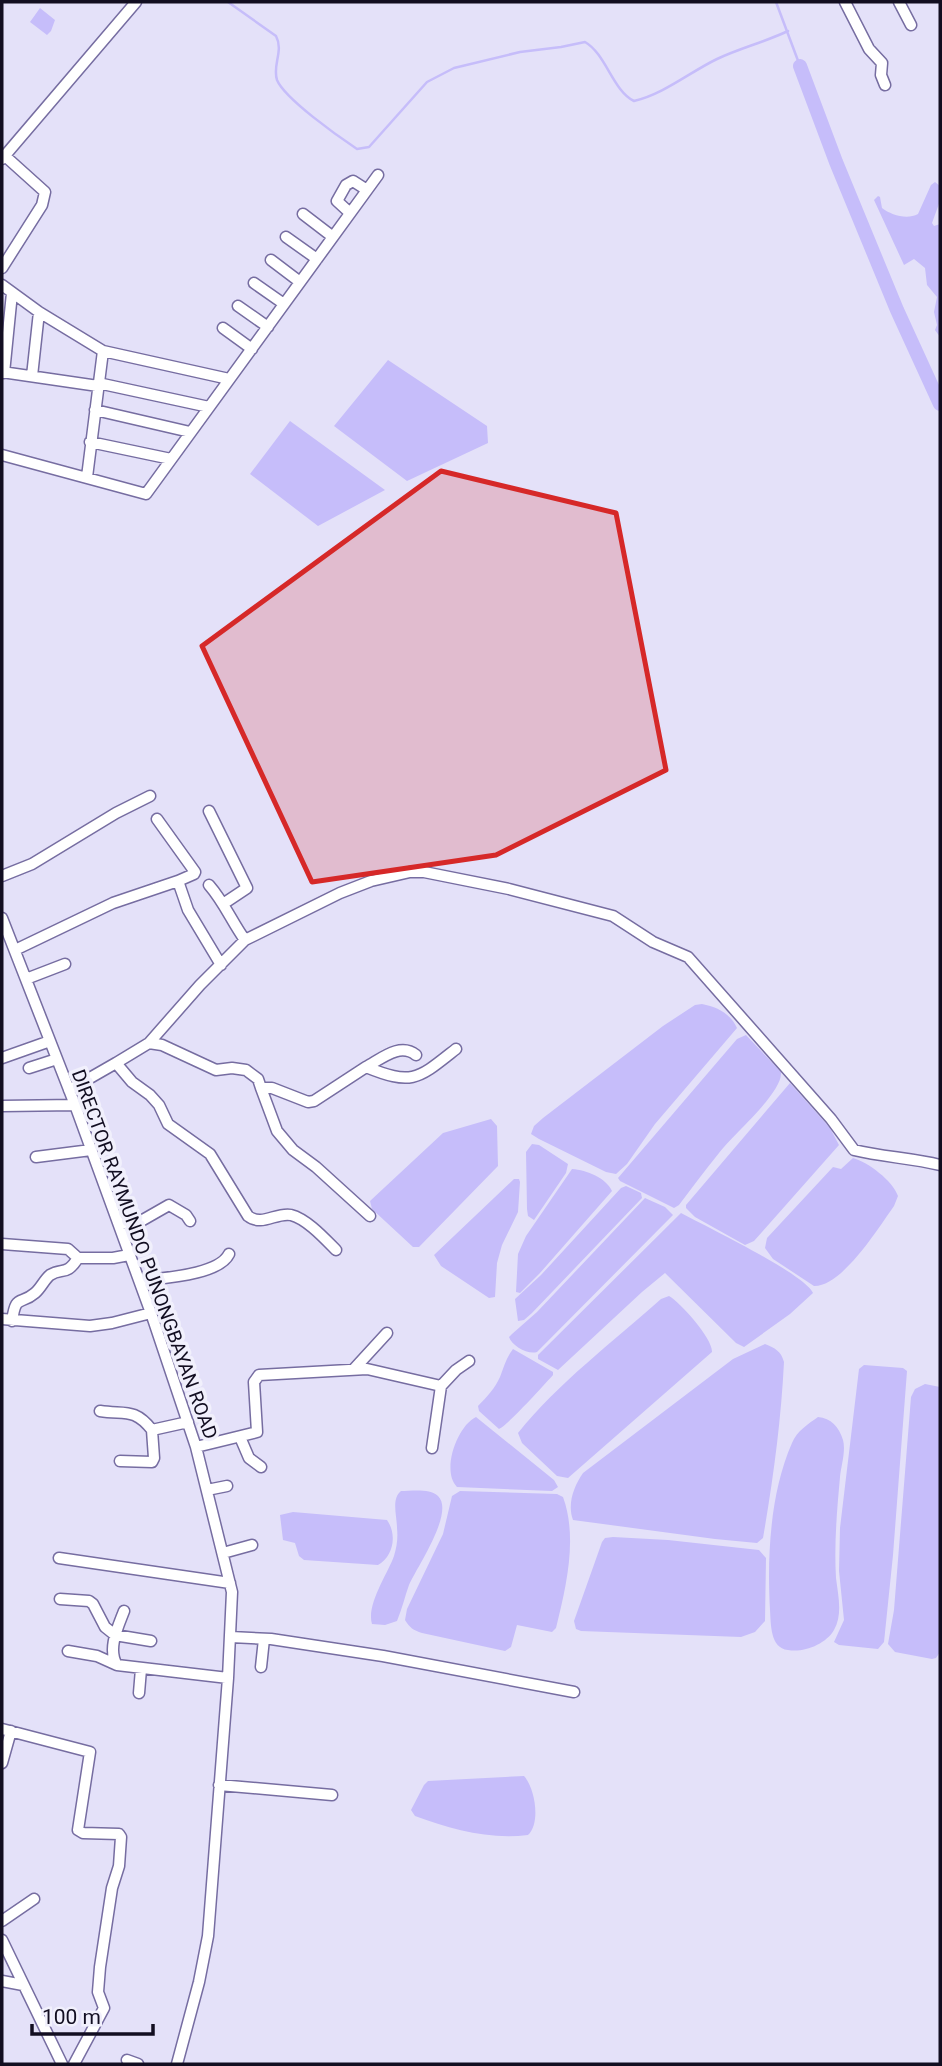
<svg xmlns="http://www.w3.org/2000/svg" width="942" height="2066" font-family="Roboto,sans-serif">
<rect width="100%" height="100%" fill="#e4e1f9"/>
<path fill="#c6bdfa" d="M40,8l15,12 -4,11 -4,4 -17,-13z
M935,182l5,4v15l-8,22 2,3 6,-2v113l-5,-7 2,-5 -3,-13 3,-15 -10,-12 -2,-17 -11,-9 -10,6 -30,-65 4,-4 2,1 2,11c9,7 25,12 36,6l13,-29z
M388,360l99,66 1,17 -81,38 -73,-55z
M290,421l95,69 -67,36 -68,-52z
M702,1004c15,3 28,9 35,24l-82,96 -28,40 -11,10 -10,-2 -67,-33 -8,-5 3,-8 9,-8 120,-92 32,-21z
M746,1035l35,37c2,21 -49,63 -62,81 -14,17 -27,35 -40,52l-5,3 -54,-27 -2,-3 119,-139z
M790,1083l40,45 9,17 -85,96 -9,4 -50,-28 -9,-9v-3z
M491,1119l6,7 1,40 -79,81h-6l-41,-38 -2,-8 73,-68z
M532,1144l7,1 29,19 -2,9 -32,47 -6,-4 -1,-7 -1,-57z
M853,1158c15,4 40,23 45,38l-4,10c-15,21 -52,81 -80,80l-41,-27 -8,-11 2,-10 66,-71 8,2z
M572,1169c15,1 34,9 40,22l-72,82 -20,20 -4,-1 2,-38 8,-18z
M514,1179h5l1,3 -2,30 -16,33 -5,18 -2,34 -6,1 -48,-32 -7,-11z
M626,1186l15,7 1,5 -110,115 -8,7 -6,1 -3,-22 26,-24 80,-87z
M645,1198l20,9 8,8 -136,137c-9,3 -25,-6 -28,-15l3,-3 25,-22z
M681,1213c24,13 124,61 132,80l-23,21 -46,33 -8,-4 -71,-70 -23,19 -84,78 -20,-11v-4z
M669,1296c12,7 44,43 43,56l-144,126 -11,-2 -35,-33 -4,-10c40,-50 95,-91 143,-134z
M765,1344c10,4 16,7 19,18 -3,60 -11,118 -21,176l-6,5 -42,-4 -142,-19c-6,-16 1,-34 10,-47l150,-114z
M513,1349l40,23v3c-9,10 -47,52 -54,54l-20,-18 -1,-5c9,-9 17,-18 22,-29 4,-10 6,-19 13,-28z
M864,1365l39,3 4,3 -14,184 -9,87 -6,7 -39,-4 -5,-3 10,-22 -5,-49 1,-43 19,-159z
M925,1384l15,3v265l-4,6 -4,1 -37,-7 -7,-8 6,-34 17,-213 4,-8z
M476,1417l78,63 4,7 -6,4 -95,-4c-16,-16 0,-61 19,-70z
M818,1417c13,1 21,10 25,23 3,11 -2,26 -3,37 -3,33 -6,67 -4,101 2,17 7,36 -2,52 -8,14 -30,23 -46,20 -18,-2 -17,-26 -18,-40 -3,-53 0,-117 22,-167 5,-12 16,-19 26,-26z
M401,1491c10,0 29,-3 37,5 17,16 -21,71 -29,89 -4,11 -7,24 -12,36l-12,4 -13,-1c-6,-19 16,-51 22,-68 3,-10 4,-18 3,-28 0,-12 -6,-29 4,-37z
M460,1491l97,3 6,3c15,41 3,90 -7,131l-4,4 -35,-7 -6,22 -6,4 -83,-18c-9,-3 -12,-5 -17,-13l2,-11 36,-75 9,-38z
M293,1512l94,8c10,14 7,36 -9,45l-74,-5 -5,-4 -4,-13 -12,-3 -3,-25z
M613,1537l55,3 91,10 7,8 -1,63 -10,11 -14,5 -160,-6 -5,-2 -2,-8 28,-79 3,-4z
M524,1776c11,12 17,47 4,59 -39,5 -77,-6 -113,-19l-4,-6 13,-25 4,-4z"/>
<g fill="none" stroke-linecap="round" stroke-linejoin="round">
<path stroke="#c6bdfa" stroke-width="2.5" d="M228,2l48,34c8,15 -4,29 1,44 8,19 62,57 80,69l12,-2 58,-65 27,-14 66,-16 41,-5 24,-5c21,12 28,49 49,59 30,-7 56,-29 83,-42 23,-11 48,-17 71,-28
M776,2l24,64"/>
<path stroke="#c6bdfa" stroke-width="14" d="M800,66l36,96 61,148 43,94"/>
<defs>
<path id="minor" d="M845,2l24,47 13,14 -1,12 4,10
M899,2l12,23
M2,159l134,-157
M350,213l-13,-12 9,-16 7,-4 14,9
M303,214l30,23
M286,237l31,22
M271,260l29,22
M2,268l40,-63 3,-13 -40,-36
M254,283l30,21
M2,285l37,27 64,39 126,28
M238,306l30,21
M223,328l29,21
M2,372l96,14
M4,373l8,-80
M32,376l7,-64
M98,383l111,24
M95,410l95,22
M90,442l81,17
M2,455l144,39 232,-319
M87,477l16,-126
M209,811l38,77 -24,16
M157,819l38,53 -1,2 -16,7
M2,876l30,-12 84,-51 34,-17
M209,885c15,17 23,37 36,55
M2,918l73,187 76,208 45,134 36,145 -4,86 -20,258 -9,46 -22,82
M15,950l98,-47 65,-22 10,29 33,55
M26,979l39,-15
M149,1043l13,2 54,25 16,-2 14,2 12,9 3,9
M2,1058l48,-17
M116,1063l33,-20 51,-58 45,-45 95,-47 31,-12 39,-9h14l85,17 104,27 40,26 35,15 143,162 23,31c29,7 58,8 86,15
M366,1067c15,-8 34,-25 50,-12
M29,1068l28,-9
M69,1090l47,-27 16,19 18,13 9,10 9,19 42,30 38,62c14,11 28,-4 43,-1 16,4 34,24 45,35
M2,1106l73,-1
M36,1157l55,-7
M370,1216l-54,-49 -23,-17 -16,-19 -16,-43h11l36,14 6,-1 52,-34c47,19 52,12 90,-18
M120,1224l21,-3 28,-16 17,10 4,6
M2,1244l66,5 10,9
M140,1281c22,-3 79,-6 89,-27
M2,1319l88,7 22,-3 39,-10
M12,1321c4,-28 8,-15 23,-28 6,-5 9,-13 15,-18 12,-8 16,2 28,-17h35l16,-3
M354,1369l33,-36
M441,1386l15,-16 13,-9
M100,1411c24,4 34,-4 52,19
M240,1437l9,21 12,9
M196,1447l61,-15 -3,-50 5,-7 108,-6 74,17 -9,62
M120,1461l32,1 2,-4 -2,-28 36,-8
M207,1490l20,-4
M223,1553l29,-8
M59,1558l171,25
M60,1599l29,2 4,3 12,23 10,8 36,6
M231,1637l40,2 112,17 191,36
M68,1651l29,5 20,9 111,13
M117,1665c-10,-16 1,-38 7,-54
M261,1667l3,-28
M139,1693l2,-24
M2,1729l88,23 -12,78 5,3 36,1 2,3 -2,29 -7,22 -12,79 -2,25 6,16 -30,56
M2,1763l9,-32
M219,1785l113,10
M2,1921l32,-22
M2,1940l60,124
M2,1981l21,4
M127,2060l11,4"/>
</defs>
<use href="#minor" stroke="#766da1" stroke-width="13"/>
<use href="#minor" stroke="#fff" stroke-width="10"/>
</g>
<path fill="#d62828" fill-opacity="0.2" stroke="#d62828" stroke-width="5" stroke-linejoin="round" d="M441,471l175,42 50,257 -170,85 -184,27 -110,-236z"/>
<g text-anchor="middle" stroke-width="7" stroke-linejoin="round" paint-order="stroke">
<g font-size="19" fill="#120e21" stroke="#f1f0fc">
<text transform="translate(145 1254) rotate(70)" y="7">DIRECTOR RAYMUNDO PUNONGBAYAN ROAD</text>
</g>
</g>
<rect width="942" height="2066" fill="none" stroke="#120e21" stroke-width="7"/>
<path d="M32 2024v10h121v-10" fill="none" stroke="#120e21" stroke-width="3.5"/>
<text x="42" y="2024" font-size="21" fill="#120e21" stroke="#f1f0fc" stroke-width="5" paint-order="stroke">100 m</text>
</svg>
